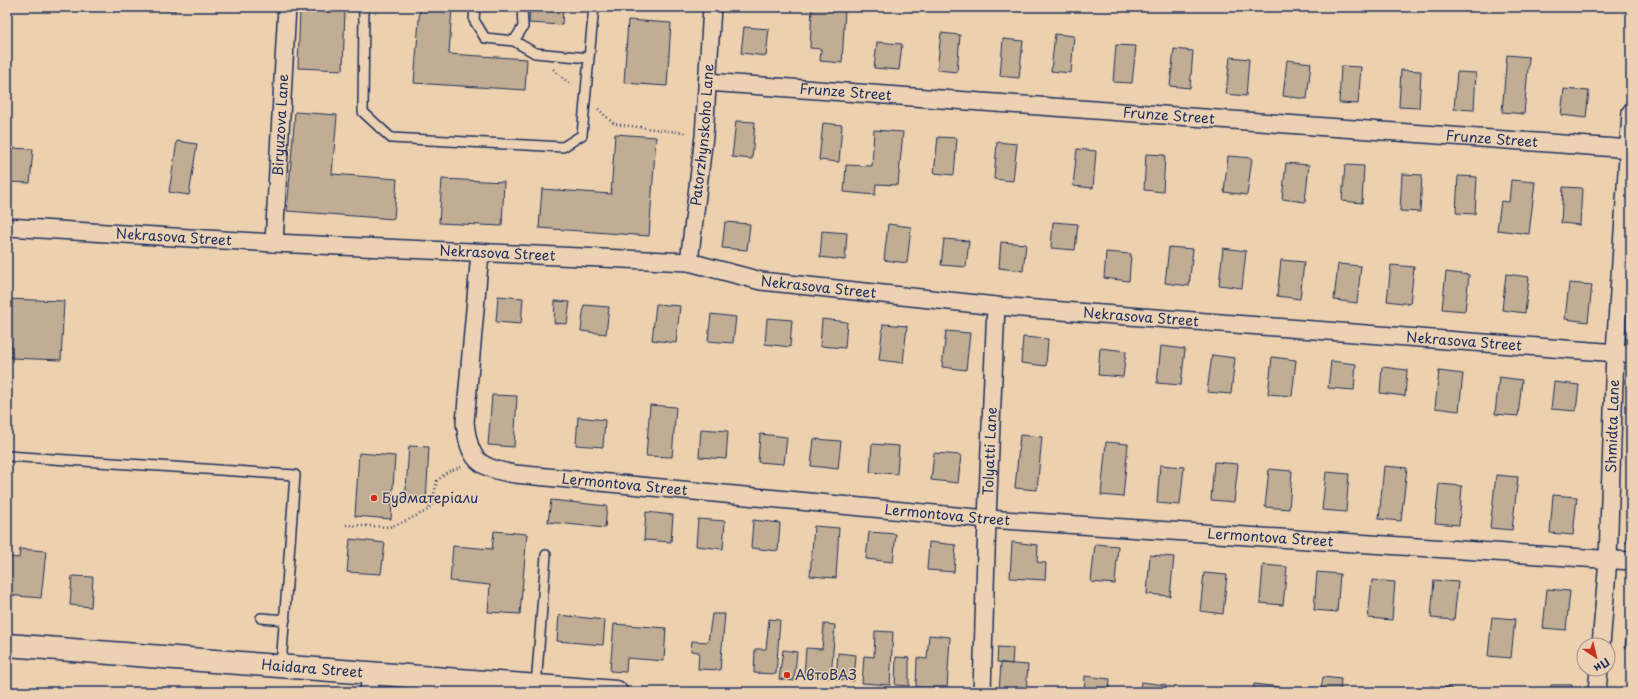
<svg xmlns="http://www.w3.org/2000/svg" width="1638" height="699" font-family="'Playpen Sans',sans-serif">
<rect width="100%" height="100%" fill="#edd1ae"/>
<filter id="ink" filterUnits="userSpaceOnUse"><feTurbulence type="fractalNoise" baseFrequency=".025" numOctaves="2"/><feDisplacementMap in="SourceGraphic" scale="8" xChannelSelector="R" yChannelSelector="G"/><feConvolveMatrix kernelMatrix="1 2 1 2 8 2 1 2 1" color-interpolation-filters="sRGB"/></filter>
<g filter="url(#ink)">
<path fill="#c1ad93" stroke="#1b2f5e" d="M121,7h54v4z
M300,7h45l-2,63 -45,-2z
M420,7h32l-3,47 78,5 -2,31 -111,-7z
M530,7h33l-1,18 -33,-2z
M812,8l33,2 -3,53 -22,-2 1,-12 -11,-1z
M628,20l43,3 -4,63 -43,-3z
M744,27l25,2 -3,27 -25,-3z
M941,33l19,2 -3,37 -20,-2z
M1055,34l19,2 -3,37 -20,-2z
M1003,39l20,2 -4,37 -19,-2z
M877,42l25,2 -3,26 -25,-2z
M1116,45l20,1 -4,37 -19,-1z
M1174,49l19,2 -3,37 -20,-2z
M1507,55l22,2 -5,57 -22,-2z
M1230,57l19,2 -3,37 -20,-2z
M1287,60l24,3 -4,36 -24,-3z
M1341,66l20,1 -3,37 -19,-1z
M1401,70l20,1 -2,37 -20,-1z
M1457,72l19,1 -2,37 -20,-1z
M1564,89l25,2 -3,27 -25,-3z
M295,112l42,3 -5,59 65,5 -3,40 -107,-8z
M736,121l19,1 -3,37 -20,-2z
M823,123l19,2 -3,37 -20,-2z
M874,130l29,2 -5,53 -22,-1 -1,11 -31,-3 2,-27 26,1z
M615,134l41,3 -7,99 -110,-8 3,-39 69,5z
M938,137l19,1 -3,37 -20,-2z
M177,141l20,3 -8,51 -20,-3z
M997,142l20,2 -4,37 -19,-2z
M7,148l26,1 -3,34 -23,-1z
M1077,149l19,2 -3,37 -20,-2z
M1146,154l19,1 -2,37 -19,-2z
M1228,156l24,2 -5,37 -23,-3z
M1286,163l23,2 -4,37 -23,-3z
M1345,165l19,1 -2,37 -20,-2z
M1402,174l20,1 -2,37 -20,-1z
M1458,176l19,1 -2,37 -19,-1z
M442,179l62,3 -2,44 -63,-3z
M1511,180l24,2 -6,52 -32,-4 4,-29 8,1z
M1563,187l19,1 -2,37 -19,-2z
M725,222l25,2 -3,26 -25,-2z
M1053,222l25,2 -3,26 -24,-2z
M888,224l23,3 -4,36 -23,-3z
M822,231l25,2 -2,27 -25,-3z
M944,239l25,2 -3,26 -25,-2z
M1001,242l25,2 -3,27 -24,-3z
M1169,247l24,2 -4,37 -24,-3z
M1223,248l23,3 -4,37 -23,-3z
M1106,252l25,2 -2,27 -25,-3z
M1281,260l23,2 -4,37 -23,-3z
M1338,264l23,2 -4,37 -23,-3z
M1391,265l23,2 -4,37 -23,-3z
M1446,272l23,3 -4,36 -23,-2z
M1506,274l23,3 -4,36 -23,-3z
M1569,283l23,2 -4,37 -23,-3z
M498,296l25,2 -2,26 -25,-2z
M7,299l57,2 -3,59 -50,-2v-13h-4z
M555,301l15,1 -3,22 -13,-1z
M656,304l24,2 -4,37 -24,-3z
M584,305l25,2 -3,27 -25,-3z
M711,314l25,3 -3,26 -25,-2z
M767,318l25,2 -2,27 -25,-3z
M822,319l25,3 -2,26 -25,-2z
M883,324l24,2 -4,37 -24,-3z
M946,331l24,2 -4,37 -24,-3z
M1023,337l25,2 -2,27 -25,-3z
M1161,346l24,3 -4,36 -24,-2z
M1100,348l26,3 -3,26 -25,-2z
M1212,355l23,3 -4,36 -24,-2z
M1272,357l24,3 -4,36 -24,-2z
M1331,361l25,3 -2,26 -26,-2z
M1382,367l25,3 -2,26 -25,-3z
M1439,371l24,3 -4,37 -24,-3z
M1499,377l23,3 -4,36 -23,-2z
M1554,382l25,3 -3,26 -25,-2z
M492,395l25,1 -3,51 -26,-2z
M650,405l26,2 -4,50 -26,-1z
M578,417l27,3 -2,27 -27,-2z
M701,429l27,2 -2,28 -27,-2z
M760,434l27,3 -3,27 -26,-2z
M1020,435l22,2 -5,53 -22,-2z
M814,439l27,2 -3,28 -27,-3z
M1106,442l22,2 -5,53 -22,-2z
M872,444l27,2 -2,28 -27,-2z
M409,446l20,1 -3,56 -21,-1z
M359,453l36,3 -4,63 -36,-3z
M934,453l27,2 -3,28 -27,-3z
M1214,462l24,2 -4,38 -23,-2z
M1160,465l24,2 -4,38 -23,-2z
M1384,466l23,2 -6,53 -22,-2z
M1269,469l23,2 -3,38 -24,-2z
M1326,472l23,2 -3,38 -24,-2z
M1496,475l22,2 -6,53 -22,-2z
M1439,484l23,2 -3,39 -24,-2z
M1553,495l24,2 -4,38 -23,-2z
M1631,496v47h-5z
M551,500l56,6 -2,22 -57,-6z
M646,512l27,3 -2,27 -27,-2z
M698,519l27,2 -2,28 -27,-3z
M753,520l27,3 -2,28 -27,-3z
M814,526l25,2 -3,50 -26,-2z
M494,531l33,3 -7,80 -32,-2 2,-27 -40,-4 3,-35 39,3z
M869,532l27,2 -3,28 -27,-3z
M350,539l35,4 -4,31 -34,-2z
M929,542l27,3 -2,27 -27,-2z
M1012,542l26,3 -1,17 9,1 -1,17 -35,-2z
M1095,544l23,2 -3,38 -24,-2z
M20,549l26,2 -5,47 -34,-3v-38l12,1z
M1150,555l24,2 -4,39 -23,-2z
M1263,565l24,2 -4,38 -23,-2z
M1317,572l23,2 -3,38 -23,-2z
M1204,573l23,2 -4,39 -23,-3z
M72,576l21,1 -2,30 -21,-2z
M1372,580l23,2 -3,38 -24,-2z
M1434,580l24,2 -4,38 -23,-2z
M1547,589l23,2 -4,39 -23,-2z
M1631,594v53h-6z
M712,614h13l-5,56 -22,-1 1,-17 -8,-1 1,-10 16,1z
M559,615l46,5 -2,25 -46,-4z
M1492,617l23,2 -4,39 -23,-2z
M769,619l11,1 -4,54 -22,-1 1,-24h11z
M614,624l52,4 -2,33 -37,-3 -1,14 -16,-1z
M824,624l11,1 -4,53 -27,-3 2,-27 16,1z
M875,631l18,1 -3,53 -28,-2 2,-27 10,1z
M929,635l21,2 -3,52 -31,-2 1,-29 10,1z
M998,647l15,1 -1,16 -15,-2z
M783,650l14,2 -3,29 -15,-2z
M838,653l18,2 -2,26 -18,-2z
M896,657l13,1v28l-14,-1z
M1001,663l27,2 -2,27h-27z
M1085,676l25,3 -1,13h-25z
M1323,677l18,2 -1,13h-37l1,-3 17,2z
M1141,682l25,3 -1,7h-25z
M1254,684l25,3 -1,5h-25z
M1551,685h21l-1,7h-21z
M1430,686l21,2v4h-21z
M1204,688l20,1v3h-20z"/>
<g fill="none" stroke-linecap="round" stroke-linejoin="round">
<defs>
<path id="lane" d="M364,7l-1,105 28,26 172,9 19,-12 7,-77
M475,7l-1,13 11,18 29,3 9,-14 -1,-20
M514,41l21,12 54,5 5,-51
M7,456l288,19 -14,191
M261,618l24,2
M536,686l10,-131"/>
<g id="street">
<path id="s1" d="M707,82l924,67"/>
<path id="s2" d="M7,227l267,16 415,19 72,19 235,25 635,48"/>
<path id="s3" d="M274,243l13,-236"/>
<path id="s4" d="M480,253l-15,169c4,38 13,46 50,52l472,45 644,42"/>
<path id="s5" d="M689,262l15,-126 8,-129"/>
<path id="s6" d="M1601,645l7,-86 7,-207 16,-240"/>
<path d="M369,692l2,-19"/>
<path id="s7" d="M982,692l5,-173 9,-213"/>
<path d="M1597,692l2,-23"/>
</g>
<g id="secondary">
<path id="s8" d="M7,645l609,47"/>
</g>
</defs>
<use href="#lane" stroke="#1b2f5e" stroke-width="12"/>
<use href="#street" stroke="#1b2f5e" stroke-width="20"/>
<use href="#secondary" stroke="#1b2f5e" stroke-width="25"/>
<path stroke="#1b2f5e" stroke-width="2.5" stroke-dasharray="1 3" stroke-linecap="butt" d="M553,69l20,18
M598,109l16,15 72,9
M346,525l43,2 15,-5 24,-12 4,-6 5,-23 10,-9 14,-5"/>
<use href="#lane" stroke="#ecd1b3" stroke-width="9"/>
<use href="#street" stroke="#ecd1b3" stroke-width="17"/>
<use href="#secondary" stroke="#ecd1b3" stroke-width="22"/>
</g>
</g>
<g fill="#c8321e" stroke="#ecd1b3" stroke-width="1.5">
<circle cx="374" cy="498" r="4"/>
<circle cx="787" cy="675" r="4"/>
</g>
<g text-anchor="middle" stroke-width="3" stroke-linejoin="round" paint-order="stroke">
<g font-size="14" fill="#1b2f5e" stroke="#ecd1b3">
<text dy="5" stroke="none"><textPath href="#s1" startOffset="139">Frunze Street</textPath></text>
<text dy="5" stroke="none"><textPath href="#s1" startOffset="463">Frunze Street</textPath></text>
<text dy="5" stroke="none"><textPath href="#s3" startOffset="118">Biryuzova Lane</textPath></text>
<text dy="5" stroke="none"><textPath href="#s5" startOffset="128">Patorzhynskoho Lane</textPath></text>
<text dy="5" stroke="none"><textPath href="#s1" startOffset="787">Frunze Street</textPath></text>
<text dy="5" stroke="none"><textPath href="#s2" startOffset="167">Nekrasova Street</textPath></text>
<text dy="5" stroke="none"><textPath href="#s2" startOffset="491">Nekrasova Street</textPath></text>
<text dy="5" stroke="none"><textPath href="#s2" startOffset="815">Nekrasova Street</textPath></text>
<text dy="5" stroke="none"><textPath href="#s2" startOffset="1139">Nekrasova Street</textPath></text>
<text dy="5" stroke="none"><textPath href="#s2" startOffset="1463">Nekrasova Street</textPath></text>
<text dy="5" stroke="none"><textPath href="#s6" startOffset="219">Shmidta Lane</textPath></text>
<text dy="5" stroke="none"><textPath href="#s7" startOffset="241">Tolyatti Lane</textPath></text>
<text dy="5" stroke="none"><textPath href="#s4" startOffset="361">Lermontova Street</textPath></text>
<text dy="5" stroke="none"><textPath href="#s4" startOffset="685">Lermontova Street</textPath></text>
<text dy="5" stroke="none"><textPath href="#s4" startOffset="1009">Lermontova Street</textPath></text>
<text dy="5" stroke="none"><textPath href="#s8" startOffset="306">Haidara Street</textPath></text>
</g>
<g font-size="14" fill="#1b2f5e" stroke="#ecd1b3" text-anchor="start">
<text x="382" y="503">Будматеріали</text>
<text x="795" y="680">АвтоВАЗ</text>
</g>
</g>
<rect width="1638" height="699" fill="none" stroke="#ecd1b3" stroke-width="24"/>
<rect x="12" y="12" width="1614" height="675" fill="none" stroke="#1b2f5e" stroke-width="1.5" filter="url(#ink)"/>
<g transform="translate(1596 657) rotate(145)"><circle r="19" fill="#ecd1b3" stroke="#989091"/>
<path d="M0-3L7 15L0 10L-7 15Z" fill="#c8321e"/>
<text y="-6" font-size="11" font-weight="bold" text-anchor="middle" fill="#1b2f5e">Пн</text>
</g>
</svg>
